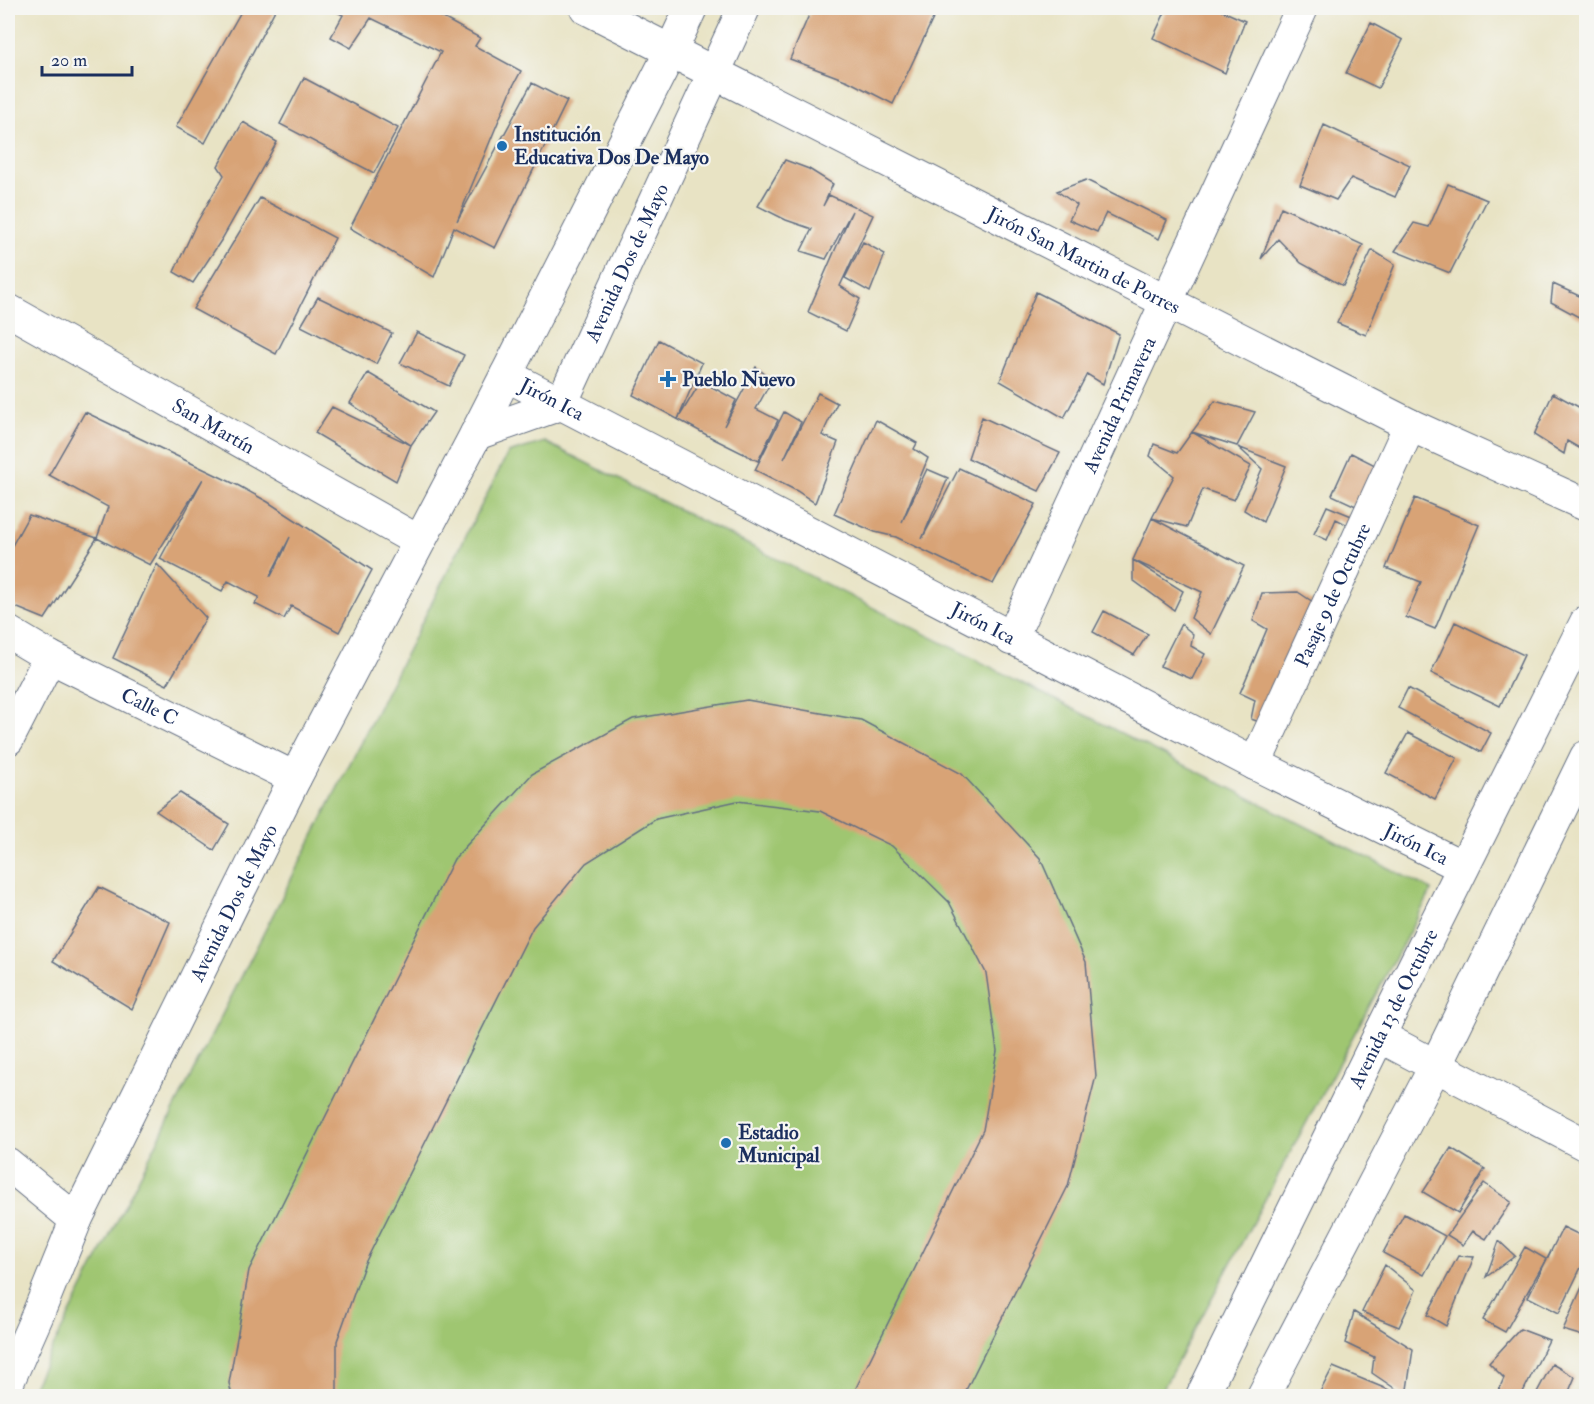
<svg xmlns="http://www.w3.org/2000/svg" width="1594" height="1404" font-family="'IM FELL Double Pica',serif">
<rect width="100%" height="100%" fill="#f6f6f2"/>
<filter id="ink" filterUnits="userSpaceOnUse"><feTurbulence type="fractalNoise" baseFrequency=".0167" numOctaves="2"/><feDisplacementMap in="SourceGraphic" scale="12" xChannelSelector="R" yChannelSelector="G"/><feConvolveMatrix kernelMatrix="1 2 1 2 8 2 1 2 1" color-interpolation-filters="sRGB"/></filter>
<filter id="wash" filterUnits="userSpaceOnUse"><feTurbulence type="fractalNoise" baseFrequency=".008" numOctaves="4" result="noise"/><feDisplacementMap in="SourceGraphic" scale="24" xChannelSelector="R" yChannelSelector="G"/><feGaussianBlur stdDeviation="1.35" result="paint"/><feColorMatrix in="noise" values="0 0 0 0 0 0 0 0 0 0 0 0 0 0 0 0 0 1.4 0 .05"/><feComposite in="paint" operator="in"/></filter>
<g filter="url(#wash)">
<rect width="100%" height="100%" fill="#e8e3c4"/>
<path fill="#9fc671" stroke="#5d7a68" stroke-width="1.5" d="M545,442l887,448 -273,506h-1131l480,-943z"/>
<g id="blocks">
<path fill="#d8a376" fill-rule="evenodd" d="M243,8h33l-71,135 -29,-16z
M329,8h96l55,30 -5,8 46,25 -8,15 -56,135 75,-138 35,18 -72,147 -41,-21 -20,50 -84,-49 91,-176 -70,-34 -20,30 -20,-11 12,-22z
M812,8h126l-45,96 -45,-23 -58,-22z
M1167,8h49l29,13 -20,52 -72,-35z
M1371,23l32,17 -25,48 -32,-15z
M304,78l94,50 -24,45 -94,-49z
M243,122l34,20 -55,97 -29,44 -19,-11 22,-48 28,-49 -6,-9z
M1324,125l86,40 -15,32 -44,-19 -15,22 -36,-15z
M785,160l24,9 24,15 -10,22 6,-11 44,20 -33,71 20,13 -14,32 -38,-19 44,-101 -26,48 -25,-8 11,-22 -26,-9 -28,-14z
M1086,180l81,40 -8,19 -53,-26 -9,19 -28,-12 8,-15 -20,-14z
M1448,184l39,16 -37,73 -55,-22 19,-28 15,4z
M260,198l75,40 -59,116 -83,-45z
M1281,207l82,38 -20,41 -42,-23 -23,-24 -17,20z
M863,242l22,12 -15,38 -25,-14z
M1372,250l23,14 -29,71 -29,-12z
M1553,284l33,15v22l-35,-19z
M1036,292l83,42 -16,50 -16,-10 -23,44 -64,-37z
M318,297l74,36 -16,31 -75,-38z
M417,332l47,23 -15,31 -49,-23z
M659,340l43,23 -24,56 23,-38 35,19 -12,26 32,-59 16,13 -16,29 22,11 -20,41 -42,-21 -83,-45z
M368,373l66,39 -23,33 -61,-42z
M818,393l19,10 -15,32 16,7 -23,61 -18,-12 -42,-21 29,-58 17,10 -17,37z
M1553,393l33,18v41l-19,-11 -3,13 -30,-19z
M1215,401l40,11 -18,34 -45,-14z
M332,407l79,38 -15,36 -81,-48z
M85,412l154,74 29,16 104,68 -33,62 -48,-26 -7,13 -29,-15 4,-7 -31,-16 -6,10 -62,-32 43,-80 -53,86 -53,-27 -52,81 -37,-15v-51l21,-38 68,23 11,-31 -59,-32zM290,537l-8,18 -11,21h-1z
M982,417l78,36 -21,38 -71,-33z
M876,420l41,23 -3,6 14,9 -26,64 25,-53 21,9 -26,61 37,-71 77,36 -43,80 -97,-47 -21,-5 -41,-18z
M1192,432l59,34 -17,34 -31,-11 -16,38 -35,-9 92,48 -33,68 -20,-16 11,-26 -69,-32 19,-42 22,-42 -24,-20 4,-12 23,9z
M1238,447l48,19 -23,56 -19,-12 18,-41z
M1351,453l28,14 -19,41 -28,-13z
M1415,498l64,27 -44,104 -29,-12 15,-35 -35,-14z
M1327,506l27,11 -4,9 -14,-7 -9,21 -13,-6z
M1133,560l50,31 -9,19 -41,-30z
M157,564l49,54 -39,67 -54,-27z
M1298,592l18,12 -48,121 -17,-6 4,-19 -15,-7 27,-64 -14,-8 9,-28z
M1104,611l44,23 -14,21 -41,-23z
M1455,622l69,33 -24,51 -69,-33z
M1181,624l12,10 -2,12 14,8 -13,25 -32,-13z
M1408,688l83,45 -10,19 -83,-44z
M747,700l114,20 101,54 78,84 46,104 10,114 -28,110 -105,210h-111l131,-266 14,-79 -11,-78 -37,-71 -57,-56 -72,-35 -83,-10 -81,18 -70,44 -53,64 -168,336 -28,78v55h-105l-3,-13 20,-113 205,-411 78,-85 101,-55z
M1408,733l49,25 -22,41 -49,-26z
M180,793l49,31 -15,26 -58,-39z
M99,887l71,35 -38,87 -79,-48z
M1586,958v17l-5,-3z
M1451,1148l34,21 -27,44 -35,-21z
M1484,1183l27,19 -25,37 -13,-8 -10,14 -16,-10z
M1404,1214l41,22 -21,39 -41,-22z
M1563,1227l23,11v19l-27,56 -31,-16z
M1499,1241l16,15 -29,21z
M1525,1247l21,12 -41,73 -22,-12z
M1458,1256l16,1 -28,69 -19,-11z
M1385,1265l31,25 -17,37 -37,-15z
M1586,1278v59l-23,-7z
M1354,1312l59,37 -7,47 -34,-23 2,-16 -29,-14z
M1520,1329l29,11 -28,56h-25l8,-18 -15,-15z
M1552,1364l23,13 -8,19h-32z
M1333,1367l56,23 -2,6h-69z"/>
</g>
</g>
<g filter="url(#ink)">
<use href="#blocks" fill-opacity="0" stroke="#636e82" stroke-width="1.5"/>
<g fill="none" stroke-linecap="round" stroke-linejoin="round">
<defs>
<g id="minor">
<path id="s1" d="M586,8l824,417 176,80"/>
<path id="s2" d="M8,310l410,231"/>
<path id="s3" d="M506,375l749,389 208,103"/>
<path id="s4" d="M476,434l85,-30 183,-396"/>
<path id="s5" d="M8,632l42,25 245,121"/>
<path id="s6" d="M1011,639l291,-631"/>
<path d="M8,739l42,-82"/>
<path id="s7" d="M1255,764l155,-339"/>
<path d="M1379,1036l207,109"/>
<path d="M8,1164l68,56"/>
<path id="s8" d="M8,1382l30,-68 38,-94 219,-442 181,-344 195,-383 20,-43"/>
<path id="s9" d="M1202,1396l177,-360 207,-414"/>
<path d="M1263,1396l173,-331 150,-308"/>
</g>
</defs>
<use href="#minor" stroke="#636e82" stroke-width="34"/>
<use href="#minor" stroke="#fff" stroke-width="32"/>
</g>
</g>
<g fill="#1f6fb2" stroke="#f6f6f2" stroke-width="2">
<circle cx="502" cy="146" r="6"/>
<path d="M665 370h6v6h6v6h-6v6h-6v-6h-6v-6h6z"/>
<circle cx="726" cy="1143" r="6"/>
</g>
<g text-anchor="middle" stroke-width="4.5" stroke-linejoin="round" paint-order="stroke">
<g font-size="20" font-weight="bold" fill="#1b2f5e" stroke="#f6f6f2" text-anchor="start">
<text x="514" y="141">Institución<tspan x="514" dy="23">Educativa Dos De Mayo</tspan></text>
<text x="682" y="386">Pueblo Nuevo</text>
<text x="738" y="1139">Estadio<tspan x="738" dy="23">Municipal</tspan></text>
</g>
<g font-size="20" fill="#1b2f5e" stroke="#f6f6f2">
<text dy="7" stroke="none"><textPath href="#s1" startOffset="558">Jirón San Martin de Porres</textPath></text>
<text dy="7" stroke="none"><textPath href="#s4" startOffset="246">Avenida Dos de Mayo</textPath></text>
<text dy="7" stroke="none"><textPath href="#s3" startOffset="52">Jirón Ica</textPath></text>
<text dy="7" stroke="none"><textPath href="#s6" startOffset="258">Avenida Primavera</textPath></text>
<text dy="7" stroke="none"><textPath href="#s2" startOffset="236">San Martín</textPath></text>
<text dy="7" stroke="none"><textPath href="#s7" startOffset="186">Pasaje 9 de Octubre</textPath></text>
<text dy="7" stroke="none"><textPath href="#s3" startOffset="538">Jirón Ica</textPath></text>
<text dy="7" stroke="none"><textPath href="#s5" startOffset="160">Calle C</textPath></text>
<text dy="7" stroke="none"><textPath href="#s3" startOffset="1024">Jirón Ica</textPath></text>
<text dy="7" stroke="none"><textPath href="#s8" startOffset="530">Avenida Dos de Mayo</textPath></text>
<text dy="7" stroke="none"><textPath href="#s9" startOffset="432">Avenida 13 de Octubre</textPath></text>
</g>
</g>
<rect width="1594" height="1404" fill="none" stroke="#f6f6f2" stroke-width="30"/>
<path d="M42 66v9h90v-9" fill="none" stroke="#1b2f5e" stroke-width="3"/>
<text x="51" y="66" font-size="18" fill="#1b2f5e" stroke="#f6f6f2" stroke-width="4.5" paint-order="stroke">20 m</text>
</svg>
